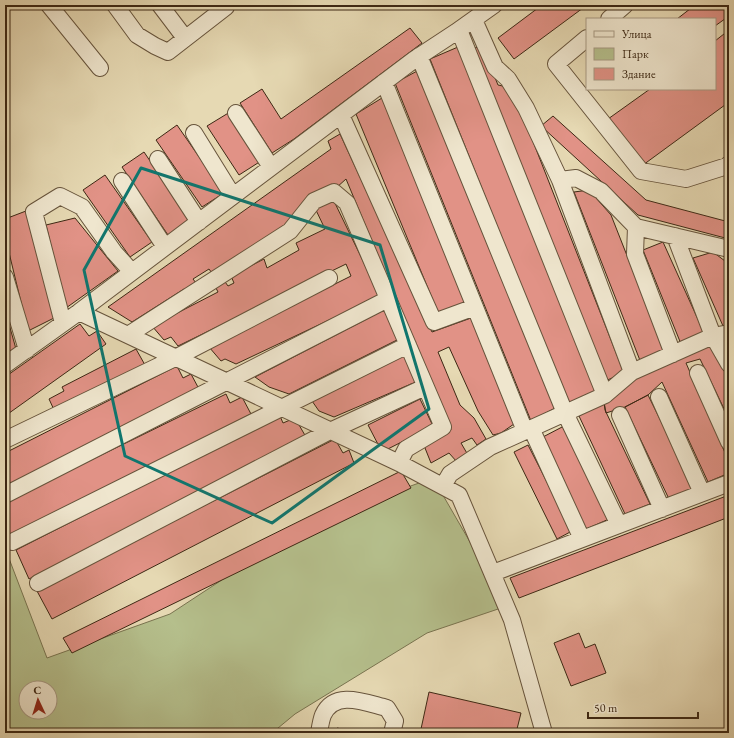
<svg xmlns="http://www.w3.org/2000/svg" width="734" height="738" font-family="'EB Garamond',serif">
<rect width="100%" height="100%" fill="#e6d9b3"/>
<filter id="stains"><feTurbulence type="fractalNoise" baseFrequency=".005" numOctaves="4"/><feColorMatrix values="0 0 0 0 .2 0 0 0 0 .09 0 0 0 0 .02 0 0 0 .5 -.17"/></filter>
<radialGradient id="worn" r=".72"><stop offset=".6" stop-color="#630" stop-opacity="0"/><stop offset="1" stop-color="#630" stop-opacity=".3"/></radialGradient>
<path fill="#b5bf8c" stroke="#797450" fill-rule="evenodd" d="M433,478l74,128 -80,27 -132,81 -23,19h-267v-185l42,110 123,-44 140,-92zM26,688h24v24h-24z"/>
<path fill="#e19286" stroke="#3d2814" d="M542,5h45l-73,54 -16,-21z
M695,5h34v11l-14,10v-7h-38z
M410,28l12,15 -128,96 -22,14 -32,-50 22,-14 19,30z
M729,30v72l-86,63 -35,-46 42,-30h65v-48z
M458,47l140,343 -30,13 -138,-344z
M479,47l8,11 11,27 14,3 112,285 -19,8 -135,-332z
M419,70l138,337 -26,14 -136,-338z
M382,98l84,207 -27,10 -83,-201z
M230,112l31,49 -22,14 -32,-49z
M553,116l93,84 83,22v17l-91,-24 -97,-89z
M177,125l47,68 -22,14 -46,-67z
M340,134l92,198 39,-14 43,106 -13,9 -8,2 -15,-24 -29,-64 -11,5 22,53 14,13 12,21 -9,6 -5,-7 -11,5 7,12 -11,7 -8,-9 -18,10 -8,-20 28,-13 -105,-251 -10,9 -4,-4 -20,14 -15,18 -83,60 -5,-7 -16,10 6,8 -9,6 -6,-4 -52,33 -24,-15 223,-158 -3,-8z
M144,152l46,68 -22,15 -46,-68z
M105,175l47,67 -22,15 -47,-67z
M589,190l22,25 54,137 -24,11 -67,-171z
M332,197l48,99 -144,68 -11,-5 -4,2 -12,-14 142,-71 -5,-12 -168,82 -7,-9 -7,3 -12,-14 66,-34 -4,-8 9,-5 5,7 6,-3 -3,-7 33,-17 3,9 32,-18 -3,-7 29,-14 -11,-23z
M26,211l28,107 -26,13 -23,-95v-17z
M75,218l43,53 -52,37 -20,-83z
M663,242l42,93 -24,9 -38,-94z
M713,252l12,9 4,8v54l-6,3 -30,-68z
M386,309l15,29 -112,56 -20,-7 -14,-10z
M5,310l11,39 -11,7z
M80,324l9,12 8,-5 9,13 -101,72v-39z
M710,343l19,37v39l-29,-60 -14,4 43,99v11l-21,9 -46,-100 -14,13 -23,12 -19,6 -2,-11 32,-26z
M136,349l9,16 -90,47 -6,-13 15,-8 -2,-4z
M404,353l14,28 -84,36 -15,-6 -7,-10z
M177,366l6,12 8,-4 8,15 -194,99v-35z
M226,394l4,9 12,-6 9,17 -245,124 -1,-2v-34z
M648,395l46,93 -25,11 -44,-92z
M420,399l13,27 -51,26 -14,-27z
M604,402l1,8 45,94 -25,10 -46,-98z
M280,416l3,7 12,-5 11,19 -277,142 -13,-29z
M564,426l45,93 -25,11 -43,-92z
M335,439l8,14 6,-3 5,13 -302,156 -15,-28z
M528,445l44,86 -15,8 -43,-87z
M401,471l10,17 -339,165 -9,-15z
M729,495v22l-210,81 -9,-20z
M579,633l6,15 10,-4 11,29 -35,13 -17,-43z
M429,692l92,21 -5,20h-77l-18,-4z
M337,728l24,5h-25z"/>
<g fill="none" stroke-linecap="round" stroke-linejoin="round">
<defs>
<path id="minor" d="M49,5l51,63
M115,5l22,30 18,11 13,6 58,-45 -1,-2
M160,5l25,33
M609,19l16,-14
M474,20l21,47 13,12 18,29 34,72
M459,30l146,365
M587,38l-31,26 85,107 45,8 41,-13 2,-2
M419,56l146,357 54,112
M384,82l141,349
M236,113l35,54
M341,115l93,207 41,-15
M194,133l39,63
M158,159l41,63
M122,181l43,66
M636,227l-1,27 38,100
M675,236l38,100 16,28
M5,277l22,73
M79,312l320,151 60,32 53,125 32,113
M63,323l-29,-111 26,-16 22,11 32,45 18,20
M128,335l162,-104 24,-30 20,-9 13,11 96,224 -37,22 -7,14
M5,365l74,-53 336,-253 41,-27 38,-27
M632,372l-72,-192 16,-2 25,13 35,36 93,22
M698,373l31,69
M659,397l43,96
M620,415l42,94
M531,428l51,111
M5,440l170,-82 154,-80
M443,486l7,-12 40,-27 115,-52 27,-23 81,-36 16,-3
M5,495l383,-196
M12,542l396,-197
M493,573l236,-90
M38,583l292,-152 95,-44
M319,733c1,-6 2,-13 4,-18 12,-26 43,-12 64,-7l8,13 -3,12"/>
</defs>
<use href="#minor" stroke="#67543c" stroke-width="18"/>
<use href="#minor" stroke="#efe6ce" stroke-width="16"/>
</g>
<path fill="none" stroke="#0f766e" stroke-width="3" stroke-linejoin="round" d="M141,168l239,77 49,164 -157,114 -147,-67 -41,-186z"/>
<rect width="734" height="738" fill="none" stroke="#e6d9b3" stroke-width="20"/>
<rect x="6" y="6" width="722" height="726" fill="none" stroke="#3d2814" stroke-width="2"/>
<rect x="10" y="10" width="714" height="718" fill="none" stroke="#3d2814"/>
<rect x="586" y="18" width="130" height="72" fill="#efe6ce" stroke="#a89a84"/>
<rect x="594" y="31" width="20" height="6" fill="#efe6ce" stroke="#a89a84"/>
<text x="622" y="38" font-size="12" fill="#3d2814">Улица</text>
<rect x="594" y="48" width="20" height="12" fill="#b5bf8c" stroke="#a89a84"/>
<text x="622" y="58" font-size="12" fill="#3d2814">Парк</text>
<rect x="594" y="68" width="20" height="12" fill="#e19286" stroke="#a89a84"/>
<text x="622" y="78" font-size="12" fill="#3d2814">Здание</text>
<g transform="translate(38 700) rotate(356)"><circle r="19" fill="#efe6ce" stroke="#a89a84"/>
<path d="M0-3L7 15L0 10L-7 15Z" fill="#8f2418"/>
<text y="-6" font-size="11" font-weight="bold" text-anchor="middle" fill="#3d2814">С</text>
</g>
<path d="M588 712v6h110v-6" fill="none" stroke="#3d2814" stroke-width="2"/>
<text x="594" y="712" font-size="12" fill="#3d2814" stroke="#efe6ce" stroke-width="3" paint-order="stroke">50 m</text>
<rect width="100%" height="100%" filter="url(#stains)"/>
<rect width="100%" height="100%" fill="url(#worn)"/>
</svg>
